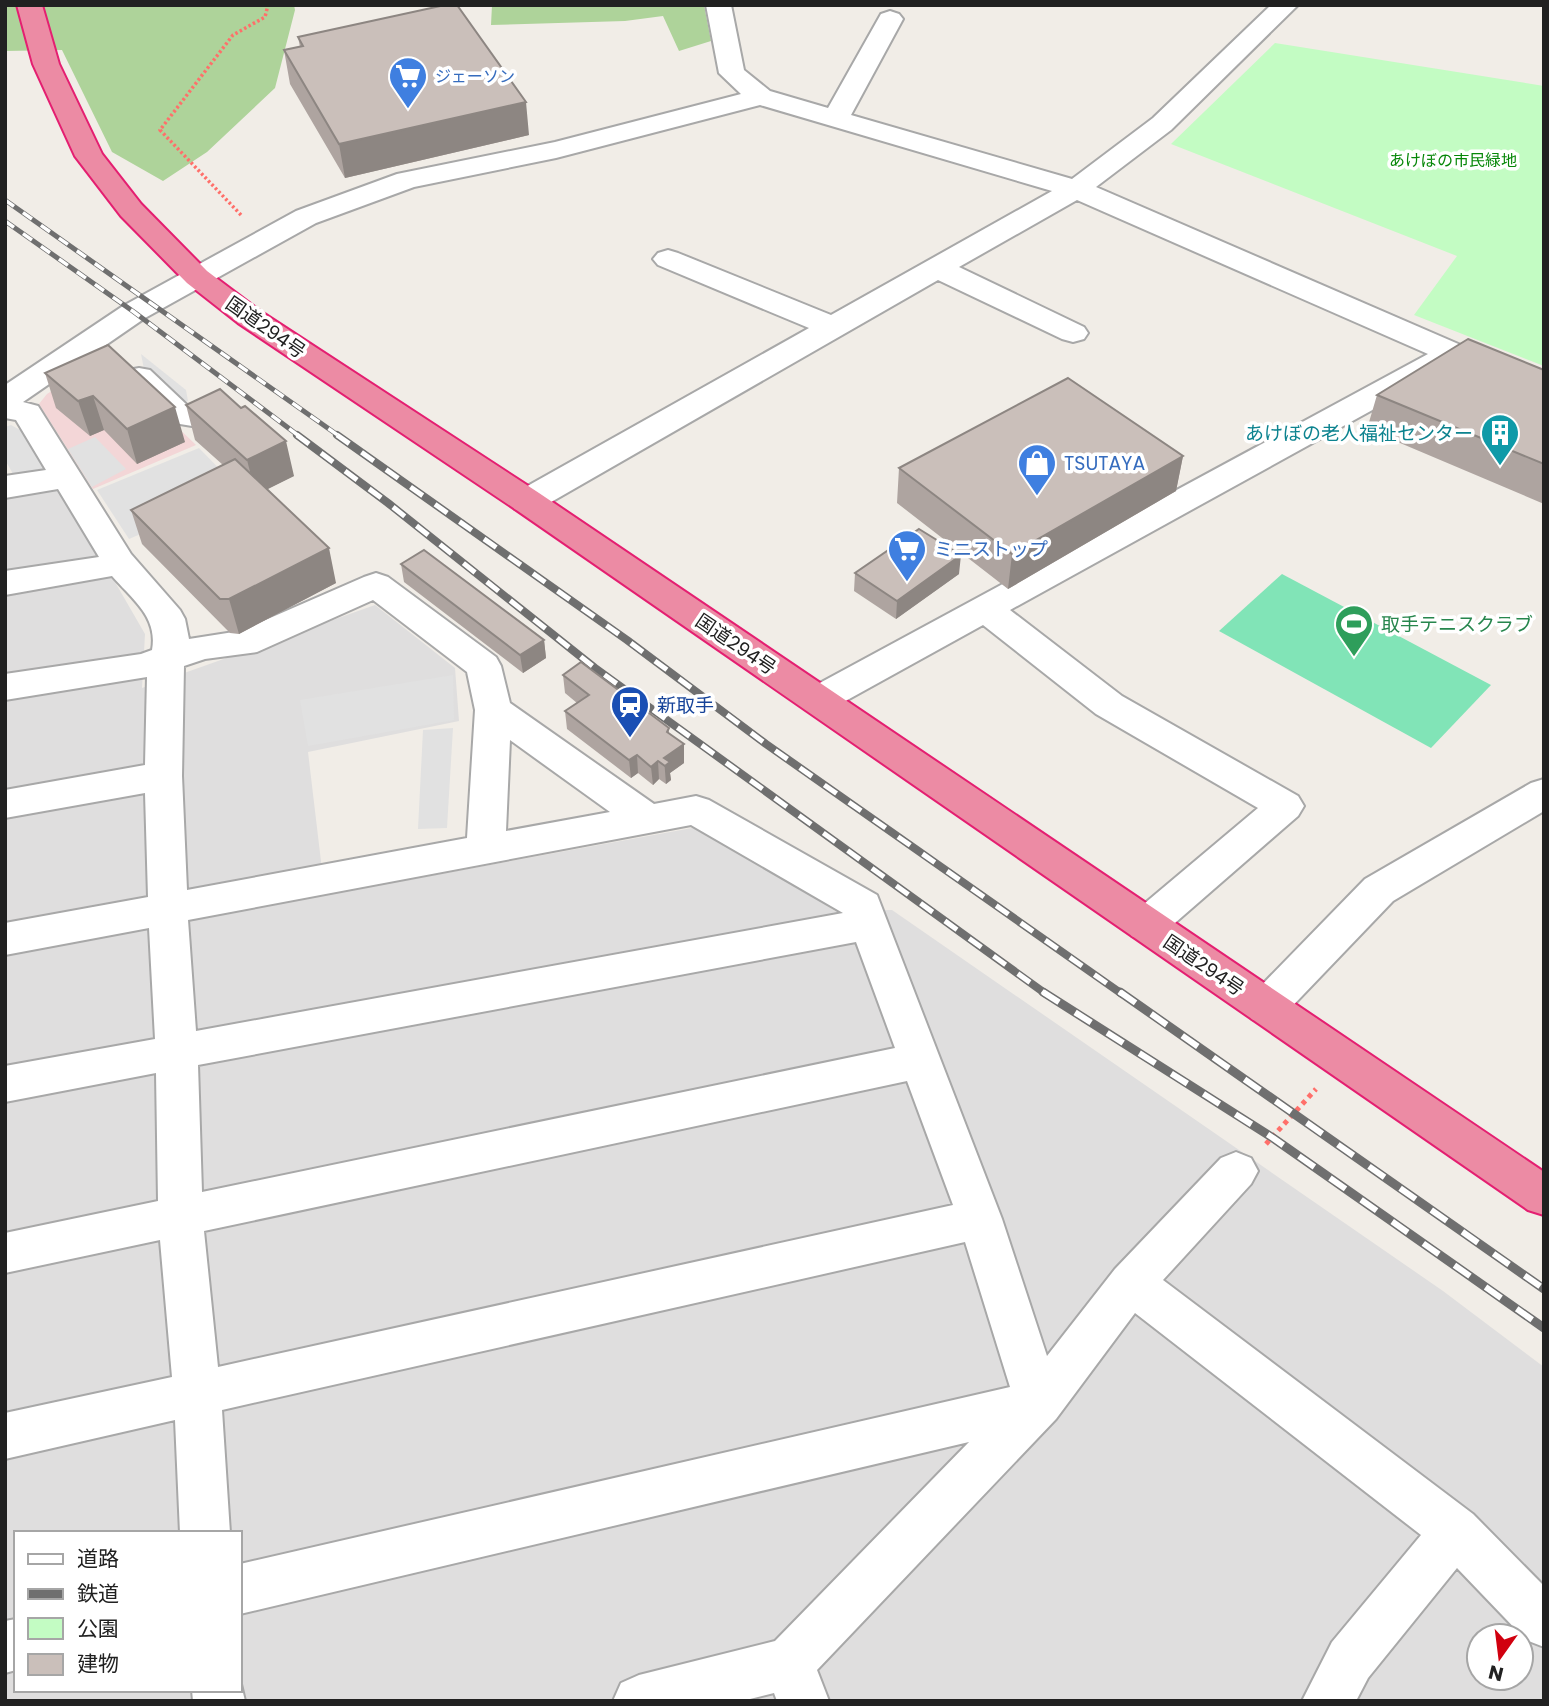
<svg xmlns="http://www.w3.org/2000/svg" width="1549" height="1706" font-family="Poppins,'Noto Sans JP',sans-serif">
<rect width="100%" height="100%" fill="#f1ede7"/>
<path fill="#dfdede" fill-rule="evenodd" d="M59,485l86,149 -3,54 233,-83 80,63 4,53 -151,31 17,143 378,-69 132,85 57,-1 551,381 101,76v334h-1539v-1212zM16,1533h224v157h-224zM1479,1636h42v42h-42z"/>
<path fill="#f3d6d7" d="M104,357l92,88 -103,44 -54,-85 8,-10z"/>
<path fill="#aed39a" d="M5,5h289l1,5 -20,78 -68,64 -44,29 -51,-29 -50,-102 -57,1z
M492,5h212l7,36 -32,10 -16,-35 -38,5 -134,4z"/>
<path fill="#c3fcc3" d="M1275,43l269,43v280l-130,-51 43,-59 -286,-112z"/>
<path fill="#81e4b7" d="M1282,574l209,111 -60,63 -212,-117z"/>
<path fill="#e1e1e1" d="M141,354l45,36 2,11 -11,3 -32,-30z
M11,425l11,6 22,36 -6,9 -27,3 1,-7 -7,-12v-33z
M95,437l31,32 -34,18 -24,-38z
M199,448l42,43 -112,48 -32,-49z
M453,675l1,45 -146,26 -8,-46z
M453,728l-6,100 -29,1 5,-99z"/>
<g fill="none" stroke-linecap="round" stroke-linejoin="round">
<defs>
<path id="minor" d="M706,5h25l13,65 26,21 58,17 53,-94 9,-3 9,3 4,5 -52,96 221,64 81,-61 118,-113h27l-127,125 -75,57 367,159 4,7 -4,7 -453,250 112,86 176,100 6,10 -6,10 -138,120 -14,5 -14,-5 -6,-11 6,-11 126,-106 -162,-94 -113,-89 -152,84 -13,4 -13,-4 -5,-9 5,-9 623,-337 -351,-154 -118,67 125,60 4,6 -4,6 -11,3 -11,-3 -124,-59 -399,229 -12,3 -12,-3 -4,-8 4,-8 294,-165 -151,-63 -5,-6 5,-6 10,-3 10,3 153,62 221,-124 -292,-86 -204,53 -142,29 -98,36 -171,95 -122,84 15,4 93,148 49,56 5,9 4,20 51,-8 124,-54 12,-4 12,4 108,80 5,9 9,37 144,101 42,-8 13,4 168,95 125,324 45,137 68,-87 106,-111 15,-6 15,6 7,13 -7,13 -88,96 310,234 71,72v61l-18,-7 -69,-72 -89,110 -12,23h-54l30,-59 89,-107 -286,-222 -79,106 -239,251 12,31h-52l-3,-8 -32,8h-129l8,-18 18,-8 136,-34 194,-199 -729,172v-50l770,-177 -45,-145 -743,168 8,123h-50l-5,-113 -170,39v-46l167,-36 -12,-137 -155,33v-40l153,-32 -2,-128 -151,29v-36l150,-27 -6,-111 -144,27v-32l143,-26 -3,-104 -140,25v-28l140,-25 2,-88 -142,23v-26l136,-20 11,-4c6,-33 -19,-50 -40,-74l-107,19v-24l94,-14 -41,-68 -53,9v-22l41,-6 -30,-50 -11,-2v-33l118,-79 173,-95 101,-37 158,-32 186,-48 -22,-21zM373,600l94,72 8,38 -8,128 -280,52 -5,-114 2,-110 21,-7 52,-7zM510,740l100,72 -104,19zM691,825l152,88 -647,118 -8,-111zM856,942l39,106 -693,144 -4,-127zM907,1081l46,124 -735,162 -14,-136z
M139,368l11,2 38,36 15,3 5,7 -5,7 -11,3 -24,-4 -44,-45 4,-7z
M1544,779v32l-151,90 -113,118 -14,5 -14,-5 -6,-12 6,-12 113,-116 166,-96z
M16,1619v51l-11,3v-52z
M240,1680l5,21h-52l-1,-11h48z"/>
<path id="highway" d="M17,5h25l17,59 43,90 39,50 66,67 53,40 279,182 1005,679v43l-16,-5 -1013,-701 -277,-186 -51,-40 -66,-67 -46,-60 -42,-92z"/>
</defs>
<use href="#minor" stroke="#a8a8a8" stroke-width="4"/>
<use href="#highway" stroke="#e41f71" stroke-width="4"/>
<path stroke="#ff6f6a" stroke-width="3.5" stroke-dasharray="2.5 2.5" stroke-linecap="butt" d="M241,215l-81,-85 73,-95 32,-18 3,-12"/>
<path stroke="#ff6f6a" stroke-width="5" stroke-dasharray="4.5 4.5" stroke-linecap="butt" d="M1266,1144l50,-55"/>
<use href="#minor" fill="#fff" fill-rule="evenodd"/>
<use href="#highway" fill="#ec8ba4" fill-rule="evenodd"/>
<defs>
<path id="rail-far2" d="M5,200l334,236
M5,221l129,91 165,124"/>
<path id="rail-far1" d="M297,435l91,68 207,165 451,326
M337,435l290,205 139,104 356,250"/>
<path id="rail" d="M1043,992l230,146 271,190
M1120,992l424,297"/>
</defs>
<use href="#rail-far2" stroke="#6f6f6f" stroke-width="5"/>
<use href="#rail-far1" stroke="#6f6f6f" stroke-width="8"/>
<use href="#rail" stroke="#6f6f6f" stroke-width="9"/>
<use href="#rail-far2" stroke="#fff" stroke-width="3.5" stroke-dasharray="11" stroke-linecap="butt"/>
<use href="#rail-far1" stroke="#fff" stroke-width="5" stroke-dasharray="15" stroke-linecap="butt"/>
<use href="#rail" stroke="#fff" stroke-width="6" stroke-dasharray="19" stroke-linecap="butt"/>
</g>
<path fill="#aea4a0" d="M298,37l231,98 -184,43 -55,-94 -6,-34 16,-3z
M108,345l77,97 -48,22 -33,-34 -14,6 -34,-28 -11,-35z
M1544,370v134l-177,-75 10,-34z
M186,405l108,71 -27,13 69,94 -97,51 -9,-1 -88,-89 -11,-34 92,-45 -28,-25z
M1183,456l-7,35 -168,98 -111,-86 2,-35z
M401,564l143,76 2,18 -23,15 -119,-91z
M855,573l104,1 -63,45 -42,-28z
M563,675l106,53v6l15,29 -14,10 1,7 -5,4 -7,-5 -6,6 -15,-12 -7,5 -64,-49 -2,-18 12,-8 -12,-10z"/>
<path fill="#8d8682" d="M526,102l3,33 -184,43 -6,-34z
M93,396l11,34 -14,6 -12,-35z
M175,407l10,35 -48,22 -10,-35z
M286,441l8,35 -38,19 -9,-35z
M1183,456l-7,35 -168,98 4,-35z
M329,548l7,35 -97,51 -10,-35z
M961,555l-2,19 -63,45 1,-18z
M544,640l2,18 -23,15 -3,-18z
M684,744v19l-14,10 1,7 -5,4 -2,-26z
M637,755l1,18 -7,5 -2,-18z
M658,761l1,18 -6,6 -2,-18z"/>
<path fill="#cabfba" stroke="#8d8682" stroke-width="2" d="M445,5h12l69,97 -187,42 -55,-94 19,-4 -5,-9z
M1468,339l76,31v94l-167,-69z
M108,345l67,62 -48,22 -34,-33 -15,5 -33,-28z
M1068,378l115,78 -171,98 -113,-86z
M220,389l21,19 4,-2 41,35 -39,19 -61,-55z
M235,459l94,89 -100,51h-9l-89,-89z
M919,529l42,26 -64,46 -42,-28z
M424,550l120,90 -24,15 -119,-91z
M581,662l88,66 -2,4 17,12 -20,14 6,4 -5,4 -7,-5 -7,6 -14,-12 -8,5 -64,-49 24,-16 -26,-20z"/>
<defs>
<symbol id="supermarket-pin" viewBox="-11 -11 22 30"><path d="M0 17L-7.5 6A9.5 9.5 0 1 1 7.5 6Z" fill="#3f7fe0" stroke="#fff"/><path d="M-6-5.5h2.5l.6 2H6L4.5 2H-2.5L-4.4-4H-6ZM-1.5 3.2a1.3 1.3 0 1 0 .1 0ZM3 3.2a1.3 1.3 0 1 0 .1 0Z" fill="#fff"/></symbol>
<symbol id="building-pin" viewBox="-11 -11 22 30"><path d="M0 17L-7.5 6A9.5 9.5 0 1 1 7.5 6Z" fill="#0f9aa8" stroke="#fff"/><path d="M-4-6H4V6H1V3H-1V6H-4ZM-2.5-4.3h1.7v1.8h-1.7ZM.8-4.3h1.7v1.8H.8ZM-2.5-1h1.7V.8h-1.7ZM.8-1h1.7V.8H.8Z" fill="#fff"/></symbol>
<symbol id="shop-pin" viewBox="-11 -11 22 30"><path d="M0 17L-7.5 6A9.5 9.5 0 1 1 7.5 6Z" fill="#3f7fe0" stroke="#fff"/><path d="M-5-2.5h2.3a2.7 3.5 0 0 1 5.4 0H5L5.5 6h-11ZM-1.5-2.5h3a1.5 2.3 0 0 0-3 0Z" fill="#fff"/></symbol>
<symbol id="stadium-pin" viewBox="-11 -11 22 30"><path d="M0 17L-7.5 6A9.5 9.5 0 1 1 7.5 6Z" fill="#2e9e5b" stroke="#fff"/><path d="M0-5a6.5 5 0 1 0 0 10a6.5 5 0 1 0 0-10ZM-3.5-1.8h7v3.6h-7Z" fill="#fff"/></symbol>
<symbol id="station-pin" viewBox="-11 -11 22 30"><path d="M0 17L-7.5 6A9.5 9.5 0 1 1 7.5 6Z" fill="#1a4fb4" stroke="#fff"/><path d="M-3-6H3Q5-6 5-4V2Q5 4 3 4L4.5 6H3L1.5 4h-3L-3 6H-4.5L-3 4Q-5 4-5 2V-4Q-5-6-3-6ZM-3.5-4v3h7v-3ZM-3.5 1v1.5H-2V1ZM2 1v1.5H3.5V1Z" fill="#fff"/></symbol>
</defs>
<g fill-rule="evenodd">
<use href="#supermarket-pin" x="386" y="54" width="44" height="60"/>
<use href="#building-pin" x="1478" y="411" width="44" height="60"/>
<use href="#shop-pin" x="1015" y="441" width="44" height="60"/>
<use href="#supermarket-pin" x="885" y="527" width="44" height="60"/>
<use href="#stadium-pin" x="1332" y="602" width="44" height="60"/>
<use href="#station-pin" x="608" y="683" width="44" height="60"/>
</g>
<g text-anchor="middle" stroke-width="7" stroke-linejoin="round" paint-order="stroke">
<g font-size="16" fill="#366cbe" stroke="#fff" text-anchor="start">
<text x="435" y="82">ジェーソン</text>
</g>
<g font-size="16" fill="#068708" stroke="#fff">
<text x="1453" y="166">あけぼの市民緑地</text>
</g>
<g font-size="19" fill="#212121" stroke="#fff">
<text transform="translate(266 327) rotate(35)" y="7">国道294号</text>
<text transform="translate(736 644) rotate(34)" y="7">国道294号</text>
<text transform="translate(1204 965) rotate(34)" y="7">国道294号</text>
</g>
<g font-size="19" fill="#0d838f" stroke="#fff" text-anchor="end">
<text x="1473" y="440">あけぼの老人福祉センター</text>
</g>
<g font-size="19" fill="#366cbe" stroke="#fff" text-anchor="start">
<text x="1064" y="470">TSUTAYA</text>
<text x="934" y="556">ミニストップ</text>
</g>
<g font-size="19" fill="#27864d" stroke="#fff" text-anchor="start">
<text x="1381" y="631">取手テニスクラブ</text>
</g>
<g font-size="19" fill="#164399" stroke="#fff" text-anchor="start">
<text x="657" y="712">新取手</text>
</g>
</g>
<rect width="1549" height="1706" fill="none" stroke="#212121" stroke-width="14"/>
<rect x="14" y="1531" width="228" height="161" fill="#ffffff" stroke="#a6a6a6" stroke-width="2"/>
<rect x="28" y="1554" width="35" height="10" fill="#ffffff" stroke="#a6a6a6" stroke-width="2"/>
<text x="77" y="1566" font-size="21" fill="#212121">道路</text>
<rect x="28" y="1589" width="35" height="10" fill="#6f6f6f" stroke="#a6a6a6" stroke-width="2"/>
<text x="77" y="1601" font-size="21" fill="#212121">鉄道</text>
<rect x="28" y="1618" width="35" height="21" fill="#c3fcc3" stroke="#a6a6a6" stroke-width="2"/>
<text x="77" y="1636" font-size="21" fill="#212121">公園</text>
<rect x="28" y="1654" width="35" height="21" fill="#cabfba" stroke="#a6a6a6" stroke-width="2"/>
<text x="77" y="1671" font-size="21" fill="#212121">建物</text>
<g transform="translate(1500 1657) rotate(194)"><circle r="33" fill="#ffffff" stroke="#a6a6a6" stroke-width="2"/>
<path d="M0-5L12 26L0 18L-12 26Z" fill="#d1000f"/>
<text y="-10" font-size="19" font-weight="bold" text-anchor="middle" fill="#212121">N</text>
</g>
</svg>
